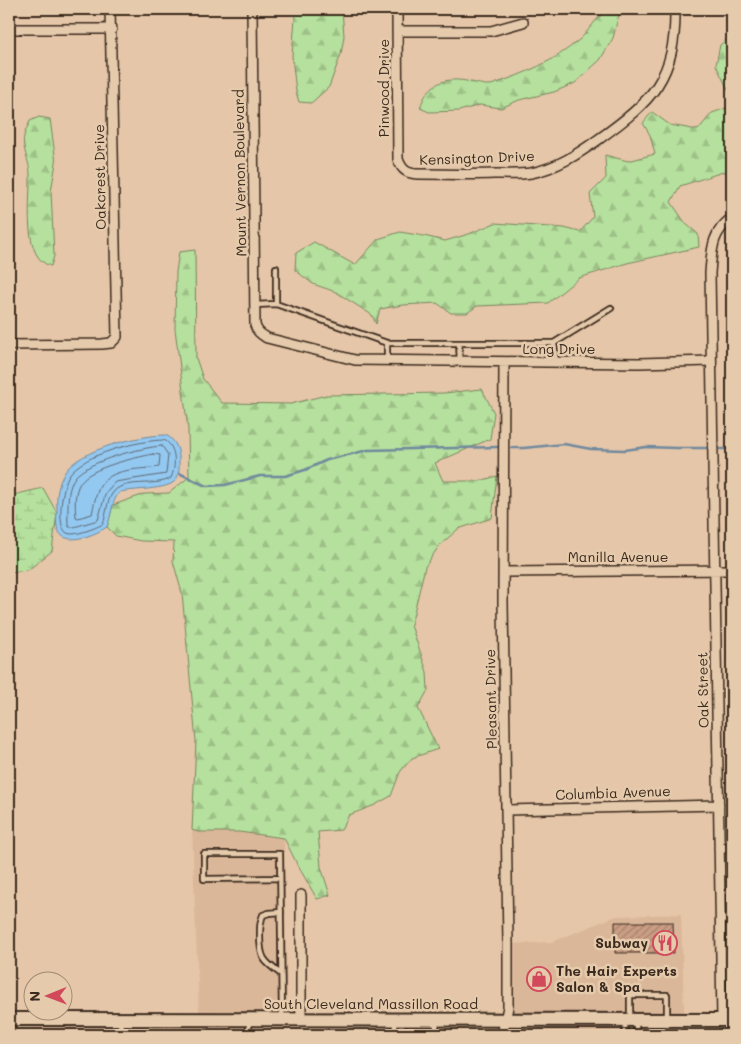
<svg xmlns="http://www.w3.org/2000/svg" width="741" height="1044" font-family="Mali,sans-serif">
<defs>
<pattern id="forest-firs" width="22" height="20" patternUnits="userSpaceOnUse" patternTransform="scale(1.25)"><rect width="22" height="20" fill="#b5e09d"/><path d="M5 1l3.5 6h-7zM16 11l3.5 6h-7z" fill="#9dc087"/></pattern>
<pattern id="wetland-marsh" width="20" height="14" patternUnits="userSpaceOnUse" patternTransform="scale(1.25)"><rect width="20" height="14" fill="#b5e09d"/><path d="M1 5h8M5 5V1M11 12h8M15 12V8" fill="none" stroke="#9dc087"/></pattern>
<pattern id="building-hatch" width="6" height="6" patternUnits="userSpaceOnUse" patternTransform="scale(1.25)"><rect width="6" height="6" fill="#ca9e84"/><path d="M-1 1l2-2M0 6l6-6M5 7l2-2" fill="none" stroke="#a5816b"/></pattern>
</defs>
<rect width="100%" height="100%" fill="#e6c6a8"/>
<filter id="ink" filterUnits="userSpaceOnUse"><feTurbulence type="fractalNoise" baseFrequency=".02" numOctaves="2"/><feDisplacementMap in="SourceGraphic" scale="10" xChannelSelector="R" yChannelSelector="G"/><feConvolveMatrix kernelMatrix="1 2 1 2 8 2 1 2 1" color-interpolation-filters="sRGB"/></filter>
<g filter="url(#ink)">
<path fill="#dbb79a" d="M192,830l6,2h41l45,6 3,176 -88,-1z
M681,914l4,121h-183l6,-91 44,-2 64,-26z
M732,914v106h-10l-2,-105z
M245,1023v12h-236v-10z"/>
<path fill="url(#forest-firs)" stroke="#78855e" d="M297,9h45l2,27 -3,18 -12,33 -18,16 -12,-1 -3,-10 -4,-36 3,-38z
M608,10h12l-7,28 -13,22 -25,23 -21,9 -35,8 -18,8 -21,-3 -21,6 -30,1 -9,-4c8,-26 26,-32 51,-26 7,1 16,5 23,2 32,-11 59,-22 85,-44 11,-10 16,-22 29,-30z
M732,35v63l-16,-33 4,-20z
M732,106v63l-52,17 -9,16 15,22 12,10 1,13 -72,16 -48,15 -31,25 -71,3 -10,7h-16l-14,-10 -34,2 -23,4 -4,15 -4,-9 -36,-23 -23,-8 -18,-14 1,-17 18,-11 41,23 23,-26 22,-7 24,4 21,5 24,-7 26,-11 69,5 16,4 13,-15 -3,-23 16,-16 -1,-23 23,6 27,-7 -5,-19 -7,-12 9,-11 18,13 28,5 14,-17z
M39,117l11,2 6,44 -5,28 3,65 -3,10c-30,-7 -20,-69 -21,-92 0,-12 -9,-27 -6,-38 1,-5 4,-10 6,-15z
M195,250l1,108 7,21 19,24 69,1 35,-9 118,-2 38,-4 12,24 -4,26 -55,24 8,18h37l17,-5 -5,42 -34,11 -19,17 -14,21 -14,58 16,47 1,18 -10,18 20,41 -26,9 -12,14 -9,24 -16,9 -26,10 -8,15 -23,2 3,35 9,28 -13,4 -20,-35 -13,-26 -45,-6h-41l-6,-2 4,-89 -14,-148 -9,-32 1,-19 -33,-1 -25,-5 -9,-9 6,-22 32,-11 24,-1 20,-16 -1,-48 -13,-100 1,-57 3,-20z"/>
<path fill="url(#wetland-marsh)" stroke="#78855e" d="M43,488l14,25 -5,38 -24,19 -19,2v-76z"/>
<path fill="#93c8f1" stroke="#70899d" d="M166,435c9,5 13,14 13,23 0,7 1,18 -4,23 -8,9 -42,8 -55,11 -9,9 -8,23 -13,35 -11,7 -40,20 -48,5 -4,-7 -2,-15 -2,-23 -1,-12 1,-26 8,-37 15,-23 75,-37 101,-37z"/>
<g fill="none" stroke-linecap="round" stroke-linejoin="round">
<path stroke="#5e6972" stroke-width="1" d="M164,440c13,6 12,27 7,38 -15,10 -49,-1 -59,16 -6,9 -5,20 -9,30 -7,4 -30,13 -36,9 -12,-7 -4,-49 2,-58 14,-21 71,-35 95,-35z
M162,446l6,9 -2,19 -51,8 -9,10 -8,28 -24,7h-5c-2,-6 -1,-10 -1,-16 0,-11 0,-24 7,-34 13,-16 67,-30 87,-31z
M153,454l7,1 -1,12c-20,3 -49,0 -60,21 -4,9 -5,17 -7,26l-14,4 -2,-1c-1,-11 -2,-24 4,-34 10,-16 55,-25 73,-29z"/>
<path stroke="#70899d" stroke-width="2.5" d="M511,448h13l40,-4 27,5 34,1 21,-3 31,1h29
M720,449h12
M179,473l27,13 19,-1 35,-9h25l20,-6 22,-10 41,-10 129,-3"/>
</g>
<path fill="url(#building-hatch)" stroke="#3b2a1e" d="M615,922h58l1,31h-59z"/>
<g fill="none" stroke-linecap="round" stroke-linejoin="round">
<defs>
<path id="lane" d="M276,268v36
M255,305l21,-1 111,39
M554,343l57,-35
M387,360v-17h72
M460,362l-1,-19h95l2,20
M280,878l-76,1v-25h76l2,163
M281,912l-12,1 -6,2c-3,7 -3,12 -3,20 0,23 3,26 21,39
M720,920h12
M630,1018v-23h37v22
M120,1020l1,15
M249,1020v15
M625,1021v14
M436,1022v13
M395,1035v-13
M636,1035v-13"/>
<path id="street" d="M252,9l3,316c2,7 6,9 12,13l88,22 284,3 72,-2
M397,9l1,150c4,12 10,15 22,15 24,0 49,1 73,0 12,0 25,1 38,-1 26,-5 47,-19 68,-34 53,-38 77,-61 76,-130
M9,29h103
M397,31h94l32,-9
M9,345l93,-1 9,-1 6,-6 -7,-328
M504,572l228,-2
M507,810l212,-5
M719,848h13
M301,895v123
M722,1020l-12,-747c2,-23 1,-40 22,-55
M502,1035l6,-28v-63l-5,-342 1,-240"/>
<path id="secondary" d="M9,1019l723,1"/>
</defs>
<use href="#lane" stroke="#3b2a1e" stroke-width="8"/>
<use href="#street" stroke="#3b2a1e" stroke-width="12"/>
<use href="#secondary" stroke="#3b2a1e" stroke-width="16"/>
<use href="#lane" stroke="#e5caac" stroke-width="4.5"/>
<use href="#street" stroke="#e5caac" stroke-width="9"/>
<use href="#secondary" stroke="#e5caac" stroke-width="12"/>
</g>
</g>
<defs>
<symbol id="restaurant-ring" viewBox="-11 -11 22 22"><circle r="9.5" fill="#e5caac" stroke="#d1495b" stroke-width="1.5"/><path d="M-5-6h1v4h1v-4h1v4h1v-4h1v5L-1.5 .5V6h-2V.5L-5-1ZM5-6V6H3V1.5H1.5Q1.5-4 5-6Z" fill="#d1495b"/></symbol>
<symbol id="shop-ring" viewBox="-11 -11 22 22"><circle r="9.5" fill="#e5caac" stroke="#d1495b" stroke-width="1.5"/><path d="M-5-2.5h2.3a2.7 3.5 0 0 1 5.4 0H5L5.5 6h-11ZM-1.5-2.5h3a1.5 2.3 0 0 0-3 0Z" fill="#d1495b"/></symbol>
</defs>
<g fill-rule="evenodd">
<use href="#restaurant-ring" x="651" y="929" width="28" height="28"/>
<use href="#shop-ring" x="525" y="965" width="28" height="28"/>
</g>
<g text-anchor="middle" stroke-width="5" stroke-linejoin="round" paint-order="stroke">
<g font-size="14" fill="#3b2a1e" stroke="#e5caac">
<text transform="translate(384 88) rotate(-90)" y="5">Pinwood Drive</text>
<text transform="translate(477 158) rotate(-2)" y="5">Kensington Drive</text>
<text transform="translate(240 173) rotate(-91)" y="5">Mount Vernon Boulevard</text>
<text transform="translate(100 177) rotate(-91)" y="5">Oakcrest Drive</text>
<text x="559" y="354">Long Drive</text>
<text x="618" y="562">Manilla Avenue</text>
<text transform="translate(703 690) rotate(-91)" y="5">Oak Street</text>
<text transform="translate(491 699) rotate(-91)" y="5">Pleasant Drive</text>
<text transform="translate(613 793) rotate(-2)" y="5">Columbia Avenue</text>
<text x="371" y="1009">South Cleveland Massillon Road</text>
</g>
<g font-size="14" font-weight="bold" fill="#3b2a1e" stroke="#e5caac" text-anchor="end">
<text x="648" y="948">Subway</text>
<text x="556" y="976" text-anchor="start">The Hair Experts<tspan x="556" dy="16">Salon &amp; Spa</tspan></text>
</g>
</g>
<rect width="741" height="1044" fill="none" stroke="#e5caac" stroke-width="30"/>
<rect x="15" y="15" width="711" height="1014" fill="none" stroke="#3b2a1e" stroke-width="2" filter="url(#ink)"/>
<g transform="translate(48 996) rotate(269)"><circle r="24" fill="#e5caac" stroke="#a18a73"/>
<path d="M0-4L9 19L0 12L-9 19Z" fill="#d1495b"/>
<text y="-8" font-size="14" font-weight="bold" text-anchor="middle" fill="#3b2a1e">N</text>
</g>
</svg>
